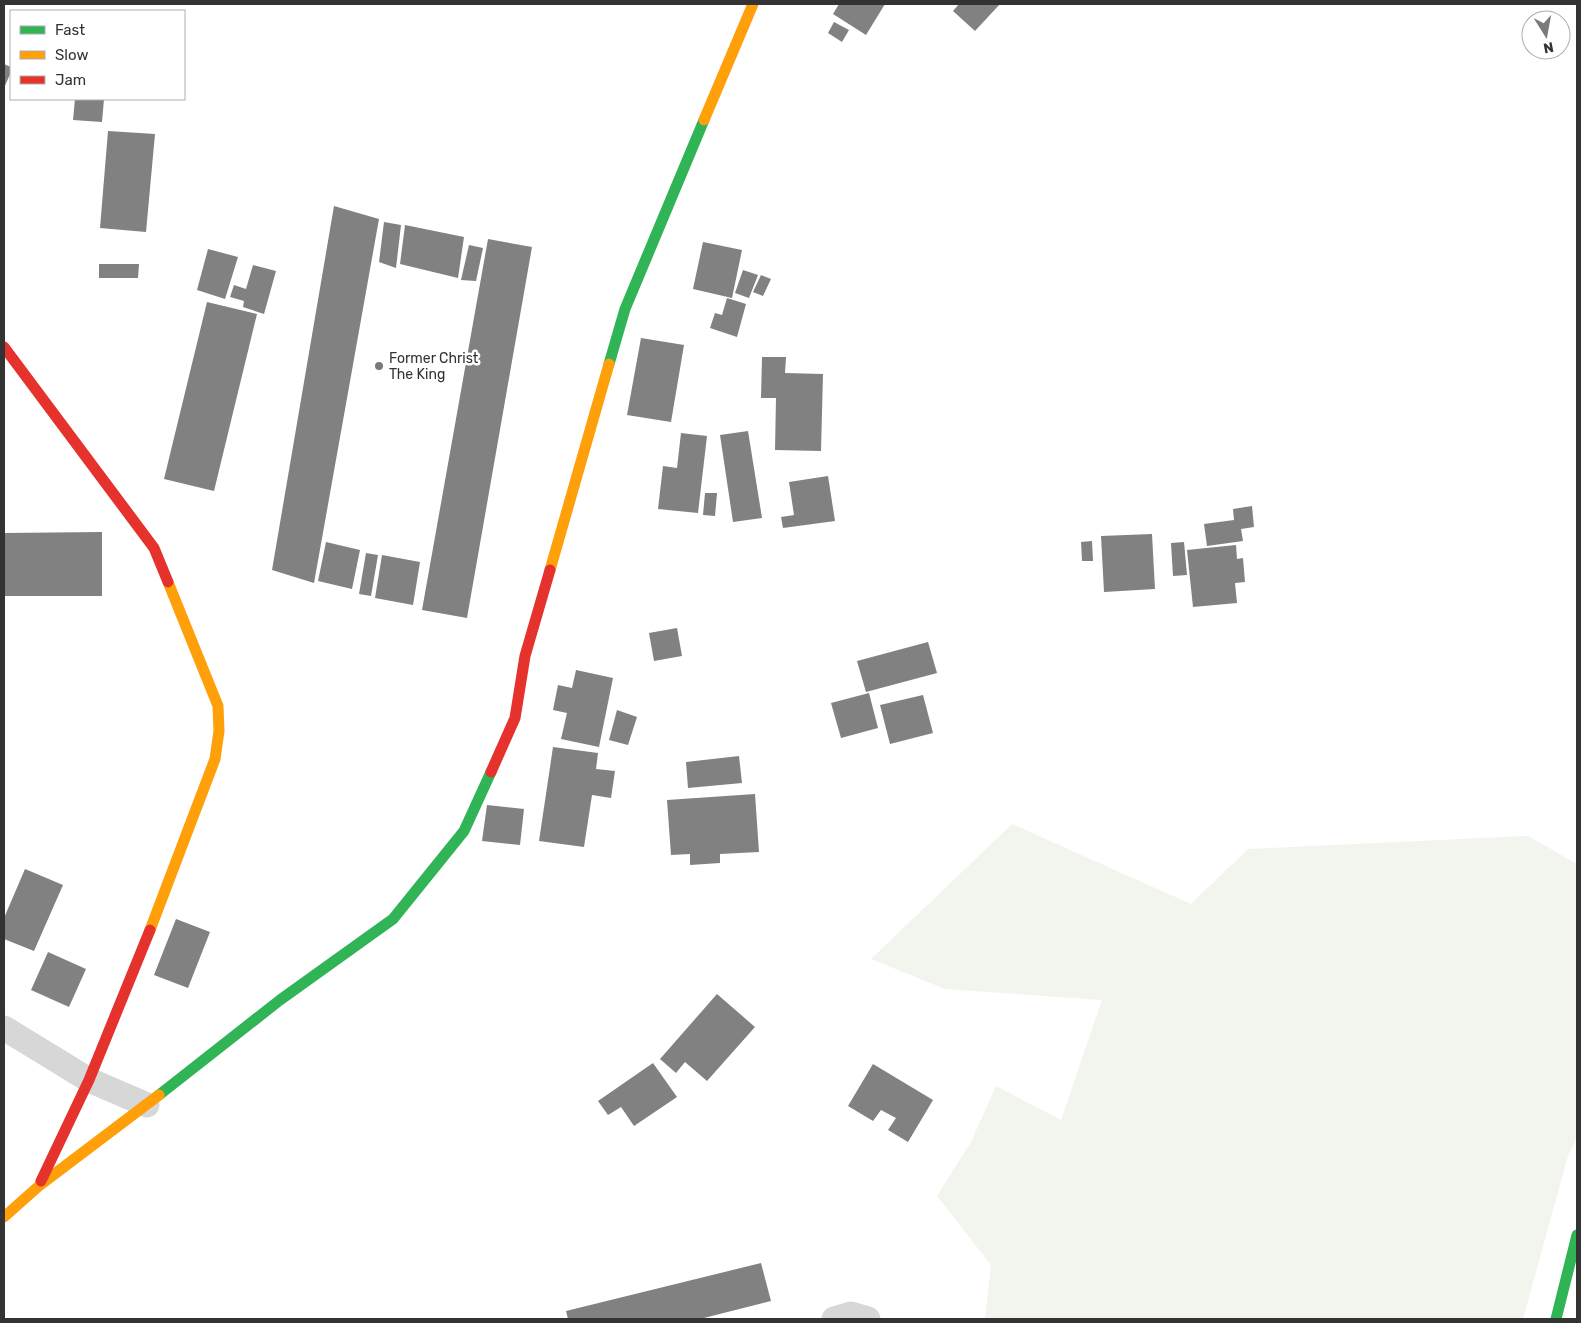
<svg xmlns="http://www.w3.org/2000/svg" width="1581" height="1323" font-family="Rubik,sans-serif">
<rect width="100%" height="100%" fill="#fff"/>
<path fill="#f1f5ed" d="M1012,824l179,80 57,-55 280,-13 49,28v273l-9,19 -45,163h-538l6,-54 -54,-69 34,-54 25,-56 65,34 41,-120 -157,-11 -74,-30z"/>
<path fill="#818181" d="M839,4h46l-19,31 -33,-21z
M959,4h41l-25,27 -22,-20z
M834,22l15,8 -7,12 -14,-9z
M4,64l7,3v5l-7,16z
M75,99h29l-2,23 -29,-2z
M108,131l47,3 -9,98 -46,-4z
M334,206l45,13 -65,364 -42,-13z
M384,222l17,3 -5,43 -17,-6z
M405,225l59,12 -6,41 -58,-14z
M488,239l44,8 -65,371 -45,-8z
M703,242l39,8 -10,48 -39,-9z
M469,245l14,3 -7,33 -15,-1z
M208,249l30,8 -13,42 -28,-9z
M99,264h40l-1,14h-39z
M253,265l23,6 -12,43 -21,-7 1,-6 -14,-4 4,-12 12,4z
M743,270l15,5 -9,23 -14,-5z
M761,275l10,4 -8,17 -10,-4z
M727,298l19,6 -9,33 -27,-9 5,-15 7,2z
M207,302l50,12 -43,177 -50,-12z
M641,338l43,7 -13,77 -44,-7z
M762,357h24l-1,16 38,1 -2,77 -46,-1 1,-52h-15z
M748,431l14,87 -29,4 -13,-87z
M681,433l26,3 -9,77 -40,-4 5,-43 14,2z
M828,476l7,45 -52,7 -2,-11 13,-2 -5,-33z
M705,493h12l-2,23 -12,-1z
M1252,506l2,21 -13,2 2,12 -36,5 -3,-22 30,-4 -1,-11z
M102,532v64h-98v-63z
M1152,534l3,55 -51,3 -3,-56z
M1092,541l1,20h-11l-1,-19z
M326,542l34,8 -8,39 -34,-8z
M1184,542l3,33 -14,1 -2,-33z
M1236,545l1,14 6,-1 2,24 -10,1 2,20 -44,4 -6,-57z
M366,553l12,2 -7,41 -12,-2z
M382,555l38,7 -7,43 -38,-7z
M677,628l5,28 -28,5 -5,-28z
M928,642l9,31 -71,19 -9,-31z
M576,670l37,8 -14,69 -38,-8 6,-26 -14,-3 5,-25 14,3z
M869,693l9,35 -37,10 -10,-35z
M923,695l10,38 -43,11 -10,-39z
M617,710l20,7 -9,28 -19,-5z
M553,747l45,6 -2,16 19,2 -4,27 -19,-3 -8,52 -45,-6z
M739,756l3,27 -54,5 -2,-26z
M755,794l4,58 -39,2v9l-30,2v-11l-19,1 -4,-55z
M487,805l37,4 -4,36 -38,-4z
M25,869l38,16 -29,66 -30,-12v-21z
M176,919l34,13 -22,56 -34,-13z
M48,952l38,17 -17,38 -38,-17z
M717,994l38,33 -48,54 -22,-19 -9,11 -16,-14z
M653,1063l24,34 -43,29 -13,-19 -13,8 -10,-14z
M873,1064l60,36 -25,42 -20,-12 8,-12 -15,-8 -8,11 -25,-15z
M761,1263l10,38 -71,18h-132l-2,-8z"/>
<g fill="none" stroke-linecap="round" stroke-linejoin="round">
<path stroke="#d7d7d7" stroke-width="25" d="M4,1028l85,52 58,25
M834,1319l17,-5 17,5"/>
<path stroke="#30b455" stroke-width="11" d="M609,364l16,-55 79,-189
M159,1095l121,-95 113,-81 71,-88 27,-59
M1556,1319l21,-84"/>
<path stroke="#ff9f0a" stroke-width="11" d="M704,120l49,-116
M550,570l59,-206
M150,930l65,-171 4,-28 -1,-25 -50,-124
M4,1217l36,-32 119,-90"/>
<path stroke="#e5322d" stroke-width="11" d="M4,347l150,201 14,34
M491,772l24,-54 10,-62 25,-86
M41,1181l48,-101 61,-150"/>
</g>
<circle fill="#7a7a7a" stroke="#fff" stroke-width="2" cx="379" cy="366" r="5"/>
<g text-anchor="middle" stroke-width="5" stroke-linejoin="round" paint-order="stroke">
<g font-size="14" fill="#333" stroke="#fff" text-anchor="start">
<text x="389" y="363">Former Christ<tspan x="389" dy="16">The King</tspan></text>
</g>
</g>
<rect width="1581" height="1323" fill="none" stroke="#333333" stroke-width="10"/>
<rect x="10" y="10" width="175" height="90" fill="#ffffff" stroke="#adadad"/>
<rect x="20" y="26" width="25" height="8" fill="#30b455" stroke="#adadad"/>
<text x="55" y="35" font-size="15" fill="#333333">Fast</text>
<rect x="20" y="51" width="25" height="8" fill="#ff9f0a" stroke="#adadad"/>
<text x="55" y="60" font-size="15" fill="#333333">Slow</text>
<rect x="20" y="76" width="25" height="8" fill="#e5322d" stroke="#adadad"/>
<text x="55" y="85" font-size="15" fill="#333333">Jam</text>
<g transform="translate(1546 35) rotate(169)"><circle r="24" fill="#ffffff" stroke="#adadad"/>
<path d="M0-4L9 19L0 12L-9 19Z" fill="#7a7a7a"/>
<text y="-8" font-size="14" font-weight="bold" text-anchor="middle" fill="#333333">N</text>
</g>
</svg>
